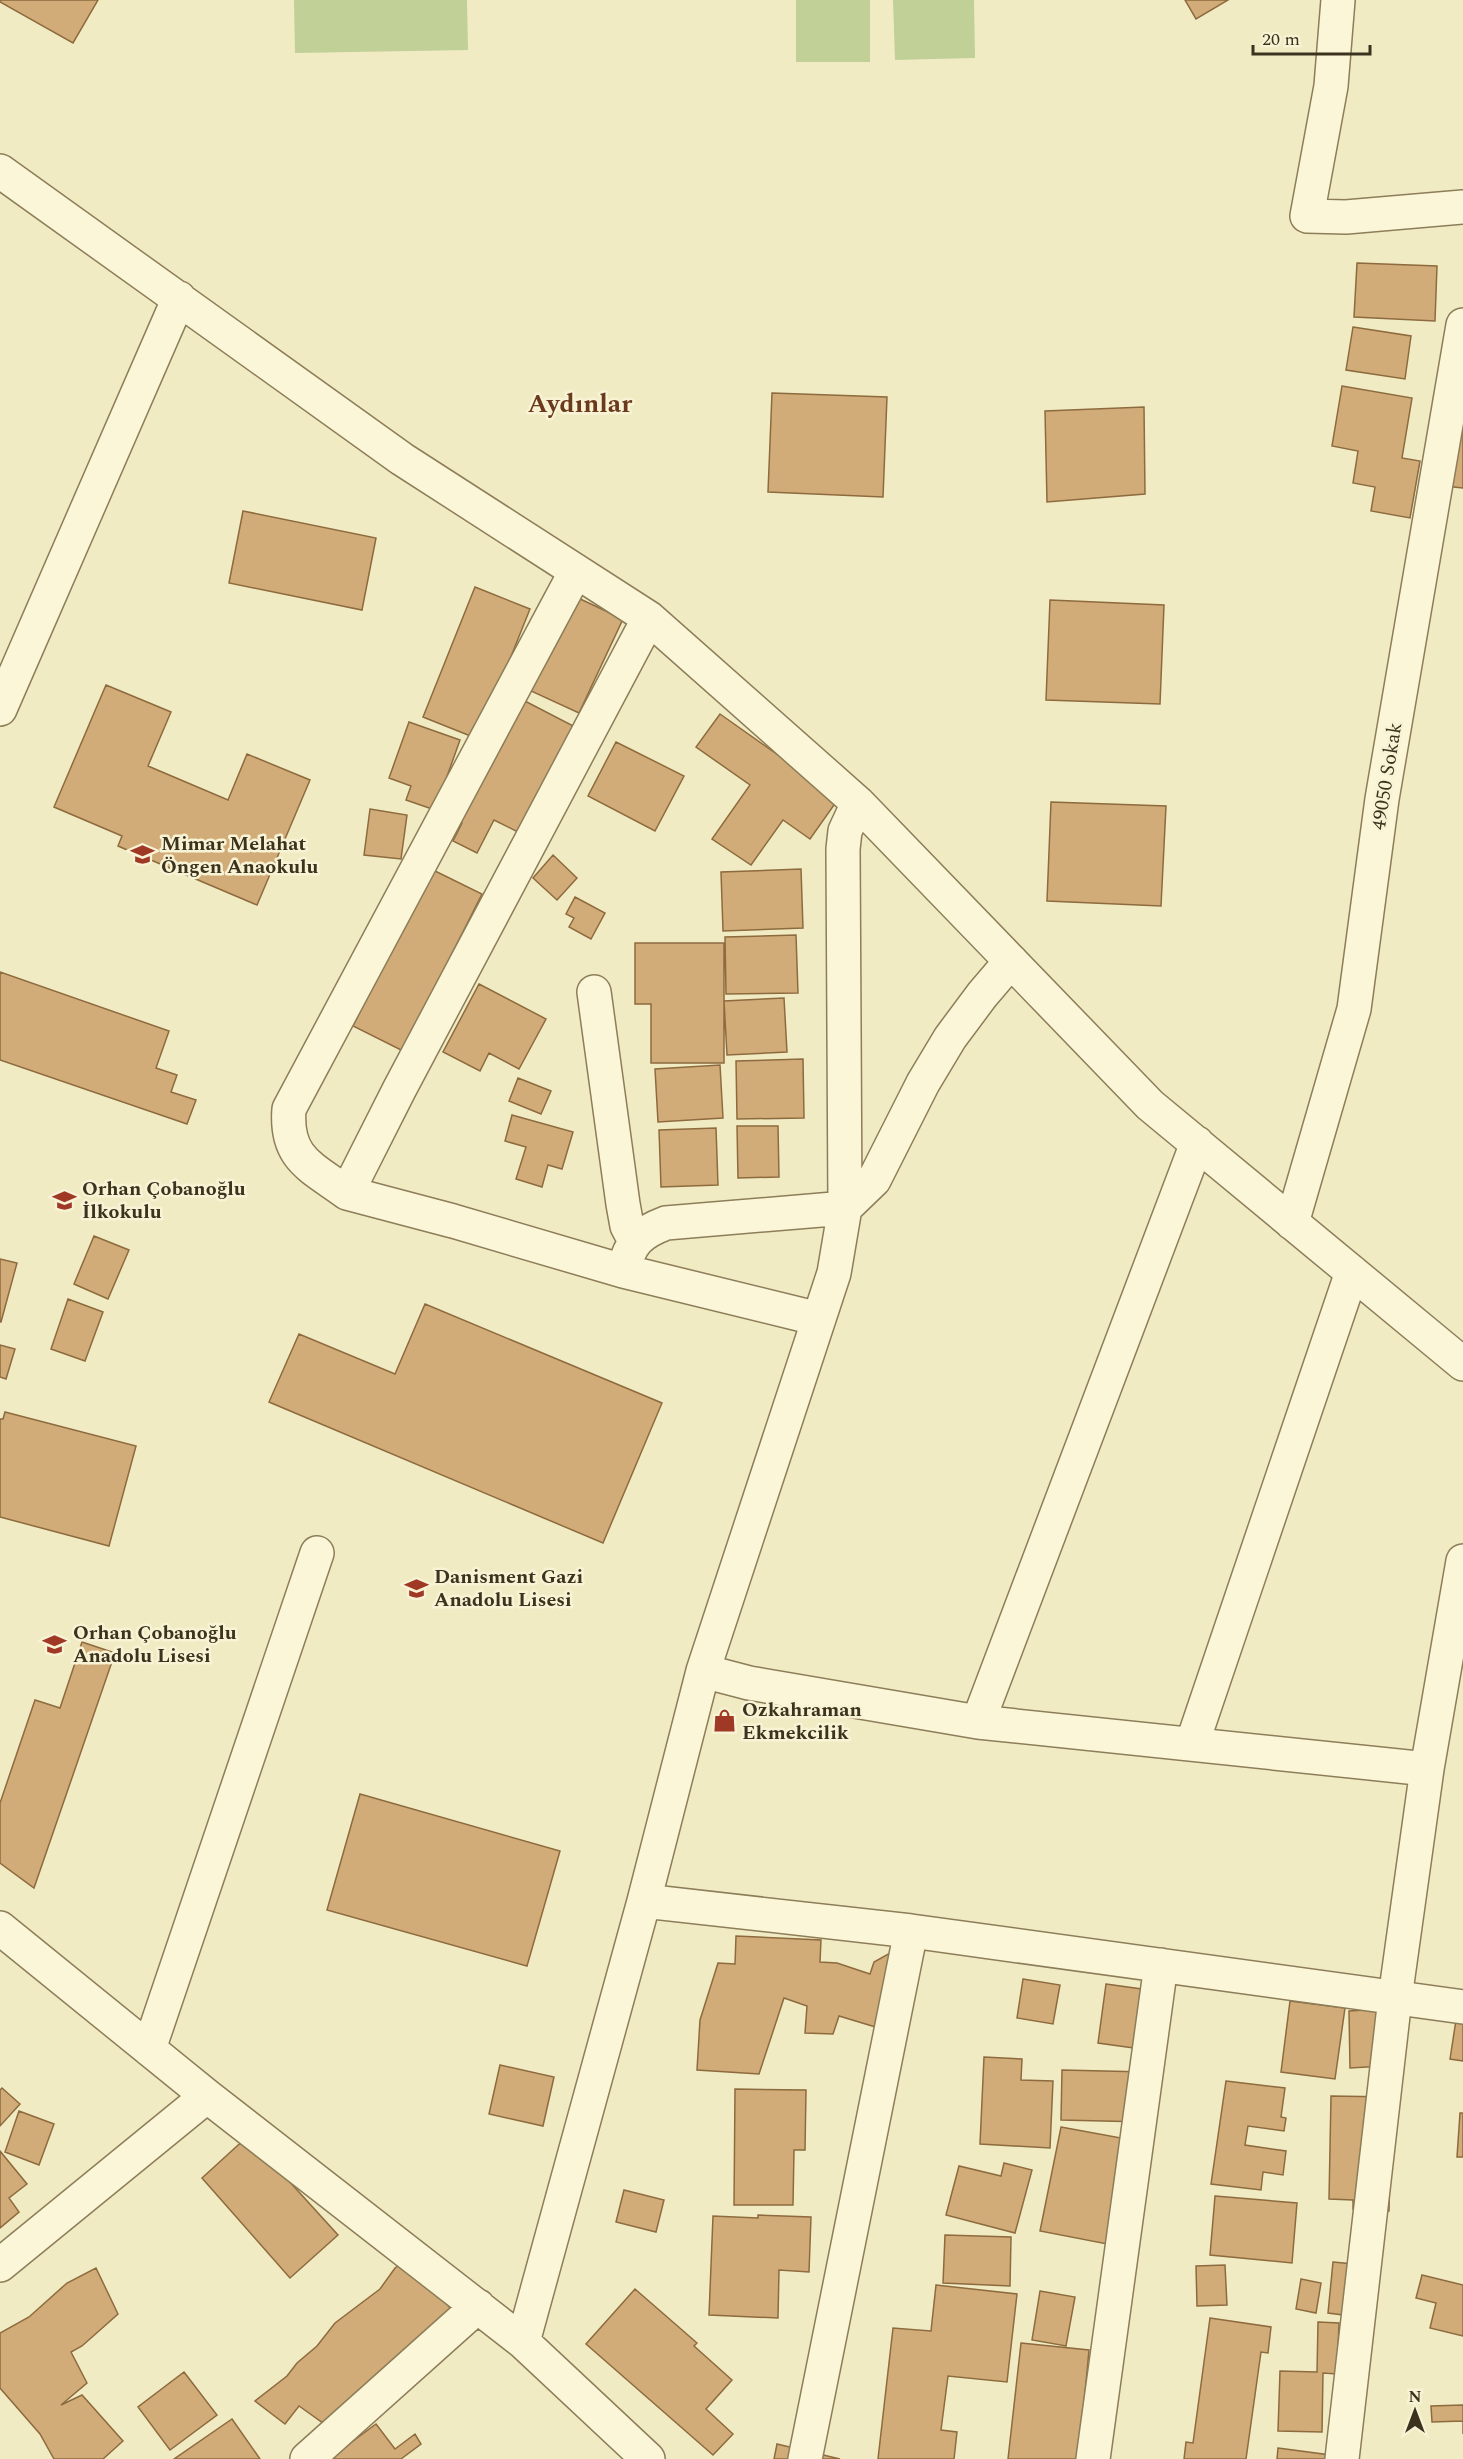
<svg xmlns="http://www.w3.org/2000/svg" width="1463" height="2459" font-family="Spectral,serif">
<rect width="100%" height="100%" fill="#f1ebc4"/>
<path fill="#c0d097" d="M294,0h173l1,50 -173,3z
M796,0h74v62h-74z
M893,0h81l1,58 -80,2z"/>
<path fill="#d1ac78" stroke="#8d6b3e" stroke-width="1.5" d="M0,0h98l-25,43 -73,-41z
M1185,0h43l-32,19z
M1357,263l80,3 -2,55 -81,-4z
M1353,327l58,9 -6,43 -59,-9z
M1342,386l70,12 -10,60 18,3 -10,57 -39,-7 4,-24 -22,-4 5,-32 -26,-5z
M772,393l115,4 -4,100 -115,-5z
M1144,407l1,87 -98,8 -2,-91z
M1463,409v79l-18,-2z
M243,511l133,27 -14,72 -133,-27z
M475,587l55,22 -52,130 -55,-22z
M576,597l47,22 -44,94 -48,-22z
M1050,600l114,5 -4,99 -114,-4z
M106,685l65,27 -23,54 80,34 19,-46 63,26 -53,125 -139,-59 4,-10 -68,-29z
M521,699l62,32 -55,106 -34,-17 -17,33 -24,-12 9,-18 -4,-2z
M720,714l119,84 -29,41 -27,-19 -32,45 -39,-26 38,-54 -54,-38z
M409,722l51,18 -25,70 -29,-10 5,-14 -22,-8z
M616,742l68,34 -29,55 -67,-35z
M1051,802l115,4 -5,100 -114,-5z
M370,809l37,6 -6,44 -37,-4z
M553,855l24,23 -20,22 -24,-22z
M431,869l51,25 -79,157 -50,-25z
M801,869l2,59 -80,3 -2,-59z
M575,897l30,16 -14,26 -22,-12 5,-9 -8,-4z
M796,935l2,58 -72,1 -1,-57z
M635,943h89v120h-73v-59h-16z
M0,972l169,59 -13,37 21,7 -6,17 25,8 -9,24 -187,-64z
M479,984l67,35 -27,50 -30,-16 -9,18 -37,-19z
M784,998l3,54 -60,3 -3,-54z
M803,1059l1,59 -67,1 -1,-58z
M720,1065l3,53 -65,4 -3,-53z
M518,1078l33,13 -10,23 -32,-13z
M512,1115l61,17 -11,37 -14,-4 -6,22 -26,-8 10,-32 -21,-6z
M737,1126h41l1,51 -41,1z
M716,1128l2,57 -57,2 -2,-57z
M94,1236l35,14 -21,49 -34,-15z
M0,1259l17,4 -16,59h-1z
M68,1299l35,13 -18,49 -34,-12z
M425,1304l237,99 -59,140 -334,-141 30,-68 96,40z
M0,1345l15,4 -9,30 -6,-2z
M5,1412l131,34 -27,100 -109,-29v-98h3z
M82,1642l33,11 -81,235 -34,-25v-60l35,-103 25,8z
M360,1794l200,57 -33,115 -200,-56z
M736,1936l85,4 -1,22 17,1 33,11 4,-12 16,-9 -8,76 -43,-13 -6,18 -28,-1 2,-27 -23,-8 -25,76 -62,-4 3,-50 18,-57 17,1z
M1023,1979l37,6 -7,39 -36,-6z
M1106,1984l57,8 -8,59 -57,-8z
M1290,2001l55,7 -10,71 -54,-7z
M1382,2009l2,57 -34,2 -1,-57z
M1456,2020l7,1v40l-13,-2z
M984,2057l38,2 -1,21 32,1 -3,67 -70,-4z
M500,2065l54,12 -11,49 -54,-12z
M1062,2070l84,2 -1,50 -84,-2z
M1226,2081l59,7 -4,29 5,1 -2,13 -36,-5 -3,19 41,6 -3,24 -20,-3 -2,18 -50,-6z
M2,2088l18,16 -20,22v-36z
M735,2089l71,1 -1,60h-11l-1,55h-59z
M1331,2096l60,1 -2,114 -36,-2v-9l-24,-1z
M19,2111l35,13 -15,41 -34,-13z
M1460,2113h3v44h-6z
M1061,2127l71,13 -25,104 -67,-13z
M248,2136l90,99 -48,43 -88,-100z
M0,2151l27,33 -18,14 10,14 -19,16z
M1004,2163l28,7 -17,63 -69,-18 13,-49 42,10z
M624,2190l40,10 -8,32 -40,-10z
M1215,2196l82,7 -5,60 -82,-8z
M758,2215l53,2 -2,55 -30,-2 -1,48 -69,-3 4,-99 45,2z
M945,2235l66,2 -1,49 -67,-3z
M404,2262l23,17 27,34 -131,110 -24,-17 -14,18 -30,-23 32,-25 10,-13 20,-17 18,-23 45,-34 15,-21z
M1333,2262l31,3 -6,52 -30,-4z
M1225,2265l2,40 -30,1 -1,-40z
M96,2268l22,46 -36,32 -11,6 16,31 -26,22 21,-10 41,46 -20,18h-49l-14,-25 -40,-46v-55l29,-16 38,-34z
M1422,2275l41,10v51l-33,-8 6,-25 -20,-5z
M1301,2279l20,4 -5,30 -20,-4z
M936,2285l81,9 -10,88 -59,-6 -7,54 16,2 -3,27h-76l15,-131 38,3z
M635,2289l62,54 -3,3 38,34 -26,29 27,25 -20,21 -127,-111z
M1040,2291l35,6 -9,49 -34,-6z
M1210,2318l61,9 -3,26 -7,-1 -15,107h-62l2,-17 7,1z
M1318,2322l21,1 -2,51 -14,-1 -1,59 -44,-1 2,-60 37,1z
M1021,2343l68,7 -5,54 13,1 -6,54h-83z
M184,2372l33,43 -47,35 -32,-43z
M1463,2405v29v-13l-31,1 -1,-16z
M232,2419l28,40h-86z
M376,2424l19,25 20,-15 6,10 -20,15h-66l-2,-3z
M777,2444l63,15h-66z
M1278,2448l60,8v3h-61z"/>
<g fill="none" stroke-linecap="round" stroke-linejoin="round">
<defs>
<path id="minor" d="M1338,0l-7,86 -24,130 39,1 117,-10
M0,171l402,288 247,159 209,185 292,302 313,259
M649,618l-250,472 -52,103 106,28 170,50 196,48
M0,709l179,-411
M594,992l29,212 4,22 8,15
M347,1193c-35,-26 -62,-34 -58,-84l286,-536
M1292,1223l62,-214 28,-210 81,-474
M623,1271c7,-28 16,-38 43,-48l179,-15 29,-28 49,-97 27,-45 32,-43 29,-34
M703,1671l46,12 229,39 449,47
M978,1722l219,-579
M1192,1744l160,-472
M644,1901l267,30 552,76
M0,1928l207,168 316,246 125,117
M149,2049l168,-496
M0,2265l207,-169
M523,2342l121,-441 59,-230 131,-398 11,-65 -2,-359 2,-18 13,-28
M307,2459l171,-153
M805,2459l106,-528
M1093,2459l68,-494
M1342,2459l53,-461 32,-229 36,-208"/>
</defs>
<use href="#minor" stroke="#8d7d59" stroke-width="36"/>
<use href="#minor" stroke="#fbf6d8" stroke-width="33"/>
</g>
<defs>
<symbol id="school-bare" viewBox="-9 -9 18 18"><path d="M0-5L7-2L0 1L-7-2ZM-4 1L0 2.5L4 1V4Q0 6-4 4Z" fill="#9f3926" stroke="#f8f3d4" stroke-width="2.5" paint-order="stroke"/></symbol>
<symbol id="shop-bare" viewBox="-9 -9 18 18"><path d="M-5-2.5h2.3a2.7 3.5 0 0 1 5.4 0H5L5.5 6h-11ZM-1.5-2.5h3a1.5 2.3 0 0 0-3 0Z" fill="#9f3926" stroke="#f8f3d4" stroke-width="2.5" paint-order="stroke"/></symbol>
</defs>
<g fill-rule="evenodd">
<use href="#school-bare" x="126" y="838" width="33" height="33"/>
<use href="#school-bare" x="48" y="1184" width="33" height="33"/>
<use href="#school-bare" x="400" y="1572" width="33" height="33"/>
<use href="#school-bare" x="38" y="1628" width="33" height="33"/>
<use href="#shop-bare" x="708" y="1704" width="33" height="33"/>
</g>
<g text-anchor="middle" stroke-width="5" stroke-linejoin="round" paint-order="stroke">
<g font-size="20" fill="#3c321e" stroke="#f8f3d4">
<text transform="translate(1386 776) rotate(-81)" y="7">49050 Sokak</text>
</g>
<g font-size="20" font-weight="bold" fill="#3c321e" stroke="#f8f3d4" text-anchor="start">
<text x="161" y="850">Mimar Melahat<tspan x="161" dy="23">Öngen Anaokulu</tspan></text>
<text x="82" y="1195">Orhan Çobanoğlu<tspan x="82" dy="23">İlkokulu</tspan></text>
<text x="434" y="1583">Danisment Gazi<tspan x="434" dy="23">Anadolu Lisesi</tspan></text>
<text x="73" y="1639">Orhan Çobanoğlu<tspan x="73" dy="23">Anadolu Lisesi</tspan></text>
<text x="742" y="1716">Ozkahraman<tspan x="742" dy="23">Ekmekcilik</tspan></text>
</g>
<g font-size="26" font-weight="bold" fill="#6b391b" stroke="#f8f3d4">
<text x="580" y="412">Aydınlar</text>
</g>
</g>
<g transform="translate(1415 2411)" stroke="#f8f3d4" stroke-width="4.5" paint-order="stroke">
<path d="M0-4.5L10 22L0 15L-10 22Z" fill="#3c321e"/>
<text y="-9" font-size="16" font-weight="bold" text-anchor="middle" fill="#3c321e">N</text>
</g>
<path d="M1253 45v9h117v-9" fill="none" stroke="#3c321e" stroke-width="3"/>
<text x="1262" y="45" font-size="18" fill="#3c321e" stroke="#f8f3d4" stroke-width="4.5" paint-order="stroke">20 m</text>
</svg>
